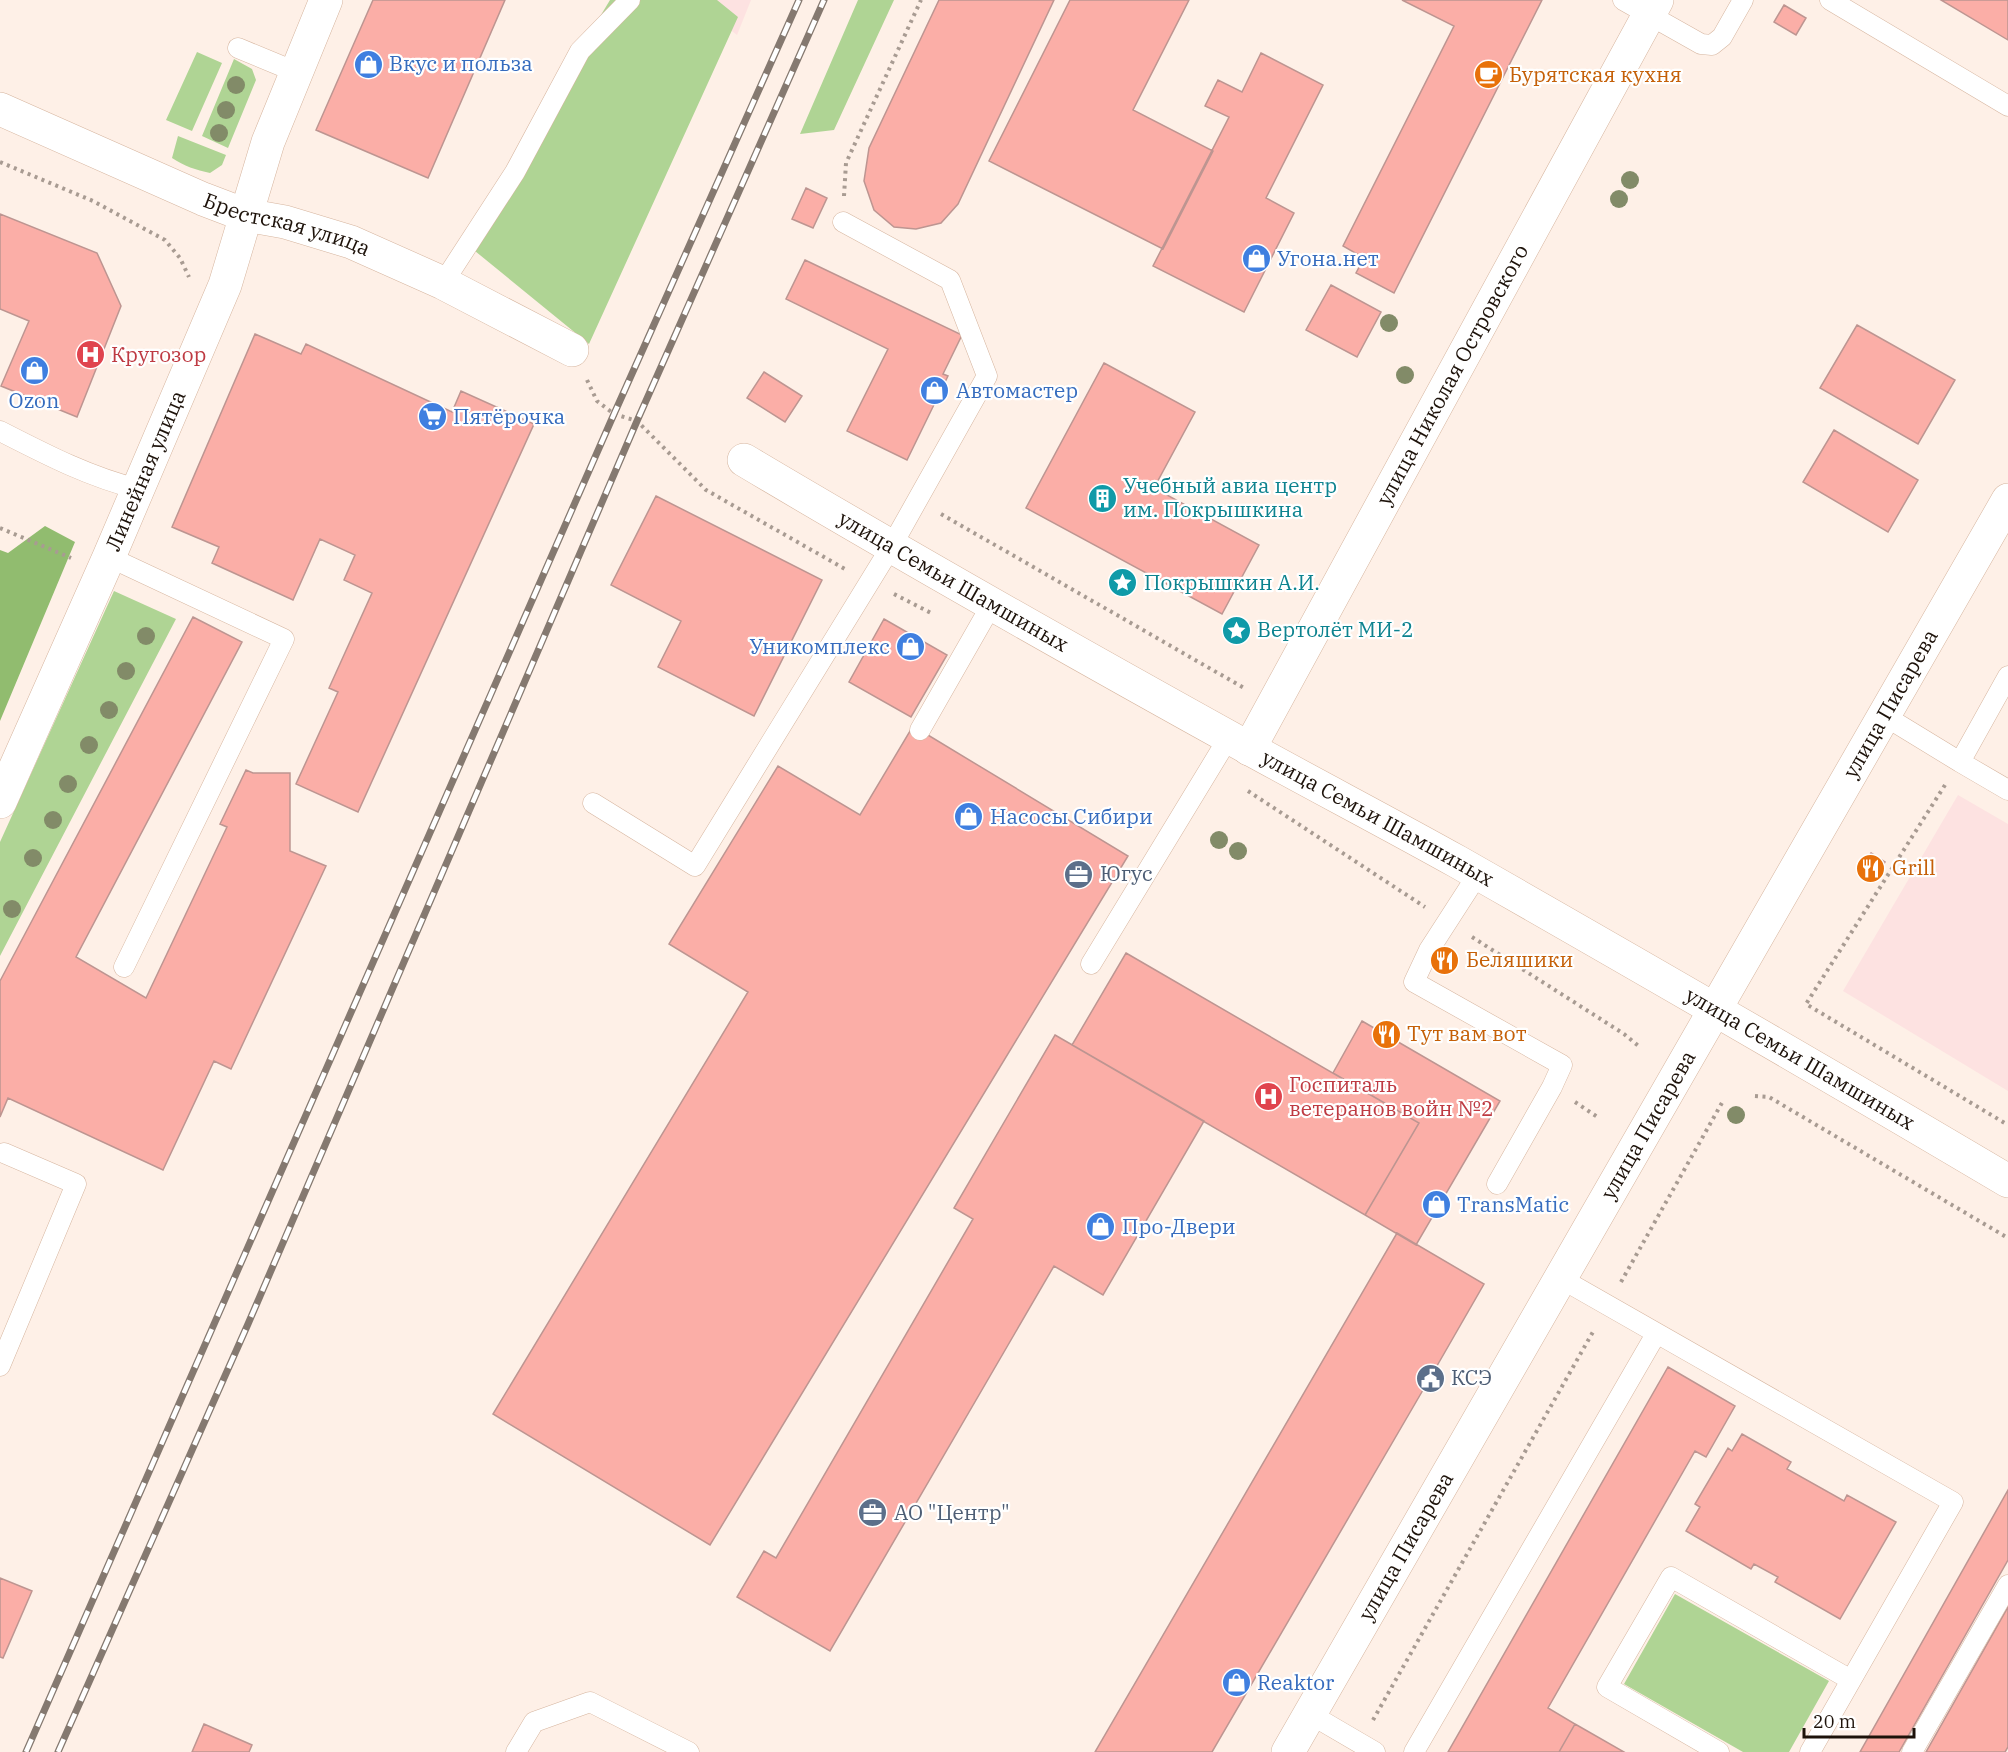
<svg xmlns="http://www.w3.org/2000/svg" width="2008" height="1752" font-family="'IBM Plex Serif',serif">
<rect width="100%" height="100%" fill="#fef0e7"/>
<path fill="#fde2e1" d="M692,0h59l-14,35z
M1958,795l50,29v267l-165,-100z"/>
<path fill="#afd494" d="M610,0h107l21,17 -149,327 -114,-93 -7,-15z
M858,0h36l-60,130 -34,4z
M197,52l25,11 -30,68 -26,-11z
M234,59l18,10 4,11 -28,68 -26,-12z
M178,136l48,19 -4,10 -12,8c-14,-3 -26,-7 -38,-15z
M114,591l62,28 -176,337v-114z
M1675,1594l154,87 -40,71h-46l-119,-68z"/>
<path fill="#91bc6f" d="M45,526l30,16 -75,179v-171l8,3z"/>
<path fill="#fbaea7" stroke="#bd9591" stroke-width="1.5" d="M373,0h132l-77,178 -112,-48z
M939,0h115l-96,204 -17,19 -25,6 -22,-2 -20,-17 -10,-29 5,-33z
M1070,0h119l-56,110 80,41 -50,98 -174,-88z
M1402,0h140l-148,293 -38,-20 8,-15 -21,-12 111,-220z
M1941,0h67v40z
M1784,5l22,13 -10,17 -22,-13z
M1261,53l62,32 -57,113 28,15 -50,99 -91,-46 76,-149 -24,-11 13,-26 24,12z
M806,188l21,10 -14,30 -21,-9z
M0,214l97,39 24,53 -44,111 -76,-31 28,-65 -29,-12z
M805,260l157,75 -19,39 5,2 -41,84 -60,-29 41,-82 -102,-50z
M1331,285l50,27 -24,45 -51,-27z
M1857,325l98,55 -37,64 -98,-56z
M255,334l46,20 5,-10 146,68 9,-21 73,33 -176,388 -62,-28 42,-92 -9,-4 43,-95 -28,-13 11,-25 -35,-16 -27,61 -81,-37 7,-16 -47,-20z
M1104,363l91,49 -41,76 105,57 -37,69 -196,-106z
M764,372l38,24 -17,26 -38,-24z
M1834,430l84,50 -30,52 -85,-50z
M656,496l166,84 -68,136 -96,-49 23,-46 -70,-36z
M193,617l49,25 -166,315 70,41 81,-171 -7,-3 26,-54 7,3h37v78l36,15 -95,203 -17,-8 -51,109 -155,-72 -8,19v-136z
M884,619l63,36 -36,62 -62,-35z
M913,726l215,130 -418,689 -217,-131 255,-422 -79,-48 109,-178 82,49z
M1871,853l14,9 -13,20 -14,-8z
M1126,953l293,170 -54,92 -293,-170z
M1362,1021l138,80 -84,144 -51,-30 54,-92 -86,-50z
M1055,1035l149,86 -101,174 -49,-29 -224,385 -93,-54 27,-46 12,7 197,-339 -19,-11z
M1397,1233l87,51 -54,94 -218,374h-117z
M1668,1367l67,39 -29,51 -11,-6 -147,257 27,16 -16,28h-111z
M1742,1434l49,28 -4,7 57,32 3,-6 49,27 -56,97 -65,-37 3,-5 -24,-13 -3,5 -65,-38 14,-24 -5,-3 33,-56 4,3z
M2008,1490v70l-109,192h-39z
M0,1578l32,13 -29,67 -3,-1z
M2008,1607v140l-3,5h-79z
M204,1724l48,21 -3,7h-57z
M1575,1724l49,28h-65z"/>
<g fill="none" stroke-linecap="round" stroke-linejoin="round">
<defs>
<path id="service" d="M1623,0l78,44 11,1 10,-8 21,-37
M1830,0l178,106
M238,48l58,24
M443,283l72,-111 65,-121 50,-51
M0,431c45,23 89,46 138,58
M109,557l175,82 -160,328
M1883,715l77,47 48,-86
M920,730l72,-126
M1960,762l48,28
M593,803l102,63 196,-319 96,-171 -37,-96 -107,-58
M1478,874l-49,76 -15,32 148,83 -10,22 -55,97
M1091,964l138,-227
M1560,1278l393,224 -143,250
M0,1366l76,-182 -72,-31
M1310,1714l65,38
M516,1752l18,-30 56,-20 99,50
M1414,1752l242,-418
M1719,1752l-112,-65 64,-110 180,103
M1912,1752l96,-167"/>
<g id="minor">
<path id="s1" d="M0,109l203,90 42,16 40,7 66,20 92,41 129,67"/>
<path id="s2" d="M744,460c168,100 338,196 508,290 69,38 138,74 206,112 184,105 368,211 550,319"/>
<path id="s3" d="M1249,749l408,-749"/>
<path id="s4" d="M0,802l109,-245 116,-272 43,-143 58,-142"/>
</g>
<g id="secondary">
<path id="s5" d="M1288,1752l720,-1252"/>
</g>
</defs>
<use href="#service" stroke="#d6b59f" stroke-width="21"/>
<use href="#minor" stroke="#d6b59f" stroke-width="34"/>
<use href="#secondary" stroke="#d6b59f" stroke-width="34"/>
<path stroke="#a89b92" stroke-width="4" stroke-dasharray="3 4.5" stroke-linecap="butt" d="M0,162l93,39 72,39 15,18 9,19
M844,196l2,-33 75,-163
M587,380l10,21 17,13 23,7 69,69 139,79
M941,514l303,174
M0,528l71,30
M894,594l39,20
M1945,785l-139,219 202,121
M1248,791l177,116
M1472,937l152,97 17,14
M1755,1096l14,1 239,141
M1575,1102l24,16
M1621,1282l102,-181
M1373,1720l221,-390"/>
<use href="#service" stroke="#fff" stroke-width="20"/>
<use href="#minor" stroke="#fff" stroke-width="33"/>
<use href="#secondary" stroke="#fff" stroke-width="33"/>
<defs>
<path id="rail" d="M26,1752l588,-1338 185,-414
M58,1752l190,-428 389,-903 187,-421"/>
</defs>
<use href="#rail" stroke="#857970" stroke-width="7"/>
<use href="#rail" stroke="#fff" stroke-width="4.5" stroke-dasharray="14" stroke-linecap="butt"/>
</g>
<g fill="#828b68">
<circle cx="236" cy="85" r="9"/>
<circle cx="226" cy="110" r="9"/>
<circle cx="219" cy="133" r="9"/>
<circle cx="1630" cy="180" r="9"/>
<circle cx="1619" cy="199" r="9"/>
<circle cx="1389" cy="323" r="9"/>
<circle cx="1405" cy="375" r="9"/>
<circle cx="146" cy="636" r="9"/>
<circle cx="126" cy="671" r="9"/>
<circle cx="109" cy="710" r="9"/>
<circle cx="89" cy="745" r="9"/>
<circle cx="68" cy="784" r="9"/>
<circle cx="53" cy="820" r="9"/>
<circle cx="1219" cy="840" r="9"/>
<circle cx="1238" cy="851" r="9"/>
<circle cx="33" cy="858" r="9"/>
<circle cx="12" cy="909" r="9"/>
<circle cx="1736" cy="1115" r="9"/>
</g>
<defs>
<symbol id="shop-disc" viewBox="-11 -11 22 22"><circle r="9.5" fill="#3f7fe0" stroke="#fff"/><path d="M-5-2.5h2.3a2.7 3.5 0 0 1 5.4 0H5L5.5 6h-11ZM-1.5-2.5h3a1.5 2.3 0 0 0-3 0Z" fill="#fff"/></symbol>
<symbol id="cafe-disc" viewBox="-11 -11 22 22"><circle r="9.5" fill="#e8710a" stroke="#fff"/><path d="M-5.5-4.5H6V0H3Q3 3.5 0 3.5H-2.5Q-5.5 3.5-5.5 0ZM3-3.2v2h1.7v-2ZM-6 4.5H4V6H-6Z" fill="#fff"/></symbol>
<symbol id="hospital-disc" viewBox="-11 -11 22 22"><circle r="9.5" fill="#e0444e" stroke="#fff"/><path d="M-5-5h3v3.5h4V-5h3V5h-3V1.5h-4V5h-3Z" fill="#fff"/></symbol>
<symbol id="supermarket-disc" viewBox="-11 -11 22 22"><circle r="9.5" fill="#3f7fe0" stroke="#fff"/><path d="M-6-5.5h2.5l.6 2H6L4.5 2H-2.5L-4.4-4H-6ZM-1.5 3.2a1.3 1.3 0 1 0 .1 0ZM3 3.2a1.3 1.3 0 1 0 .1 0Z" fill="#fff"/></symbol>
<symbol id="building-disc" viewBox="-11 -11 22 22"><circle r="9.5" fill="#0f9aa8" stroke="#fff"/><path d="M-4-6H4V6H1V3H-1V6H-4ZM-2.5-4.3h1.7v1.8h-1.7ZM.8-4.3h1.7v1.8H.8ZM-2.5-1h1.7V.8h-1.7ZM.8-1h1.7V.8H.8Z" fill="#fff"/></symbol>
<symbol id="sight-disc" viewBox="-11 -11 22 22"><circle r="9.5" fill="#0f9aa8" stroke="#fff"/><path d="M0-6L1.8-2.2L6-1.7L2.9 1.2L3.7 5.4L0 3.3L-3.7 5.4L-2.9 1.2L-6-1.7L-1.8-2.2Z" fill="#fff"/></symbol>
<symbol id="restaurant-disc" viewBox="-11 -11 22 22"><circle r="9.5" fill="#e8710a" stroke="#fff"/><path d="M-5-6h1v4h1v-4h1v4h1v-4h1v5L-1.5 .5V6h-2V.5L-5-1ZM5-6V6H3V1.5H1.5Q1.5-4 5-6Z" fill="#fff"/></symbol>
<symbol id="office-disc" viewBox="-11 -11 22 22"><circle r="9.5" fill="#5c6f8a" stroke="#fff"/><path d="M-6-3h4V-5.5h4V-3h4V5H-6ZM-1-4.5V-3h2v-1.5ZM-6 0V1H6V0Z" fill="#fff"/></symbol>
<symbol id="civic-disc" viewBox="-11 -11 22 22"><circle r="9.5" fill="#5c6f8a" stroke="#fff"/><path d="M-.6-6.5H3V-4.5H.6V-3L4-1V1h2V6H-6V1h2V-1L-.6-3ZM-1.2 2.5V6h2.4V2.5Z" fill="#fff"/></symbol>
</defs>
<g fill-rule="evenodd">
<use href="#shop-disc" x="352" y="48" width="33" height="33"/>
<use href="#cafe-disc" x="1472" y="58" width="33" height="33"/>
<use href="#shop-disc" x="1240" y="242" width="33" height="33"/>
<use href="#hospital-disc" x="74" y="338" width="33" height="33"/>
<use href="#shop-disc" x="18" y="354" width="33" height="33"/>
<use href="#shop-disc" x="918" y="374" width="33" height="33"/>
<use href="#supermarket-disc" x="416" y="400" width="33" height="33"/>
<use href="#building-disc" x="1086" y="482" width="33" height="33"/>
<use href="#sight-disc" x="1106" y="566" width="33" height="33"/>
<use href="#sight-disc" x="1220" y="614" width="33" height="33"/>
<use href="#shop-disc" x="894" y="630" width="33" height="33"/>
<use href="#shop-disc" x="952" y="800" width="33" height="33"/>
<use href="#restaurant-disc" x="1854" y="852" width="33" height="33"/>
<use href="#office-disc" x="1062" y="858" width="33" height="33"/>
<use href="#restaurant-disc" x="1428" y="944" width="33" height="33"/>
<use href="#restaurant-disc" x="1370" y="1018" width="33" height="33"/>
<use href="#hospital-disc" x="1252" y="1080" width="33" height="33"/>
<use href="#shop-disc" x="1420" y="1188" width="33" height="33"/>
<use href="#shop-disc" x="1084" y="1210" width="33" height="33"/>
<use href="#civic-disc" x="1414" y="1362" width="33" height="33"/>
<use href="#office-disc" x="856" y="1496" width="33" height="33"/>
<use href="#shop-disc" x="1220" y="1666" width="33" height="33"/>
</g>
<g text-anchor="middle" stroke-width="4.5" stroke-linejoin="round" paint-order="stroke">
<g font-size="21" fill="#366cbe" stroke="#fff" text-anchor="start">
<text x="389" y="71">Вкус и польза</text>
<text x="1277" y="266">Угона.нет</text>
<text x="956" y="398">Автомастер</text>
<text x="34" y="408" text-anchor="middle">Ozon</text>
<text x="453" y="424">Пятёрочка</text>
<text x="890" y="654" text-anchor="end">Уникомплекс</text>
<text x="990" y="824">Насосы Сибири</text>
<text x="1457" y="1212">TransMatic</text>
<text x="1122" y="1234">Про-Двери</text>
<text x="1257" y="1690">Reaktor</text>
</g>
<g font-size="21" fill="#c56008" stroke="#fff" text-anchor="start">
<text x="1509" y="82">Бурятская кухня</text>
<text x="1892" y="875">Grill</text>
<text x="1466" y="967">Беляшики</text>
<text x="1407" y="1041">Тут вам вот</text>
</g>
<g font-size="21" fill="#1d120a" stroke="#fff">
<text dy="7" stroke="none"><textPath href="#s1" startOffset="310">Брестская улица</textPath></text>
<text dy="7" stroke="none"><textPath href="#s3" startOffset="426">улица Николая Островского</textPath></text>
<text dy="7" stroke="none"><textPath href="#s4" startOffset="362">Линейная улица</textPath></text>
<text dy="7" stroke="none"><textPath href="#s2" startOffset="242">улица Семьи Шамшиных</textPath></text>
<text dy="7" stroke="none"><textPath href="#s5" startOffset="1209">улица Писарева</textPath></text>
<text dy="7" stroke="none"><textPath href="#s2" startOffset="728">улица Семьи Шамшиных</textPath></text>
<text dy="7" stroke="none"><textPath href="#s2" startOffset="1214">улица Семьи Шамшиных</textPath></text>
<text dy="7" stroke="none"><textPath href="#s5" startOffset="723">улица Писарева</textPath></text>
<text dy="7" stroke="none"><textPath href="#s5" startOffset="237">улица Писарева</textPath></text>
</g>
<g font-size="21" fill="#be3a42" stroke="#fff" text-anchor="start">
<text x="111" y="362">Кругозор</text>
<text x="1289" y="1092">Госпиталь<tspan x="1289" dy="24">ветеранов войн №2</tspan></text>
</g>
<g font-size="21" fill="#0d838f" stroke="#fff" text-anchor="start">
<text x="1123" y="493">Учебный авиа центр<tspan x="1123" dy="24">им. Покрышкина</tspan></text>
<text x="1144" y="590">Покрышкин А.И.</text>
<text x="1257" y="637">Вертолёт МИ-2</text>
</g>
<g font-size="21" fill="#4e5e75" stroke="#fff" text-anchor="start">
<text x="1100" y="881">Югус</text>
<text x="1451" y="1385">КСЭ</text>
<text x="894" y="1520">АО "Центр"</text>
</g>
</g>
<path d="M1804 1728v9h110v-9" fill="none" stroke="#1d120a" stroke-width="3"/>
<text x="1813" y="1728" font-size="18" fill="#1d120a" stroke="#ffffff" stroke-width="4.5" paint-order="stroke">20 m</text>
</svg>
